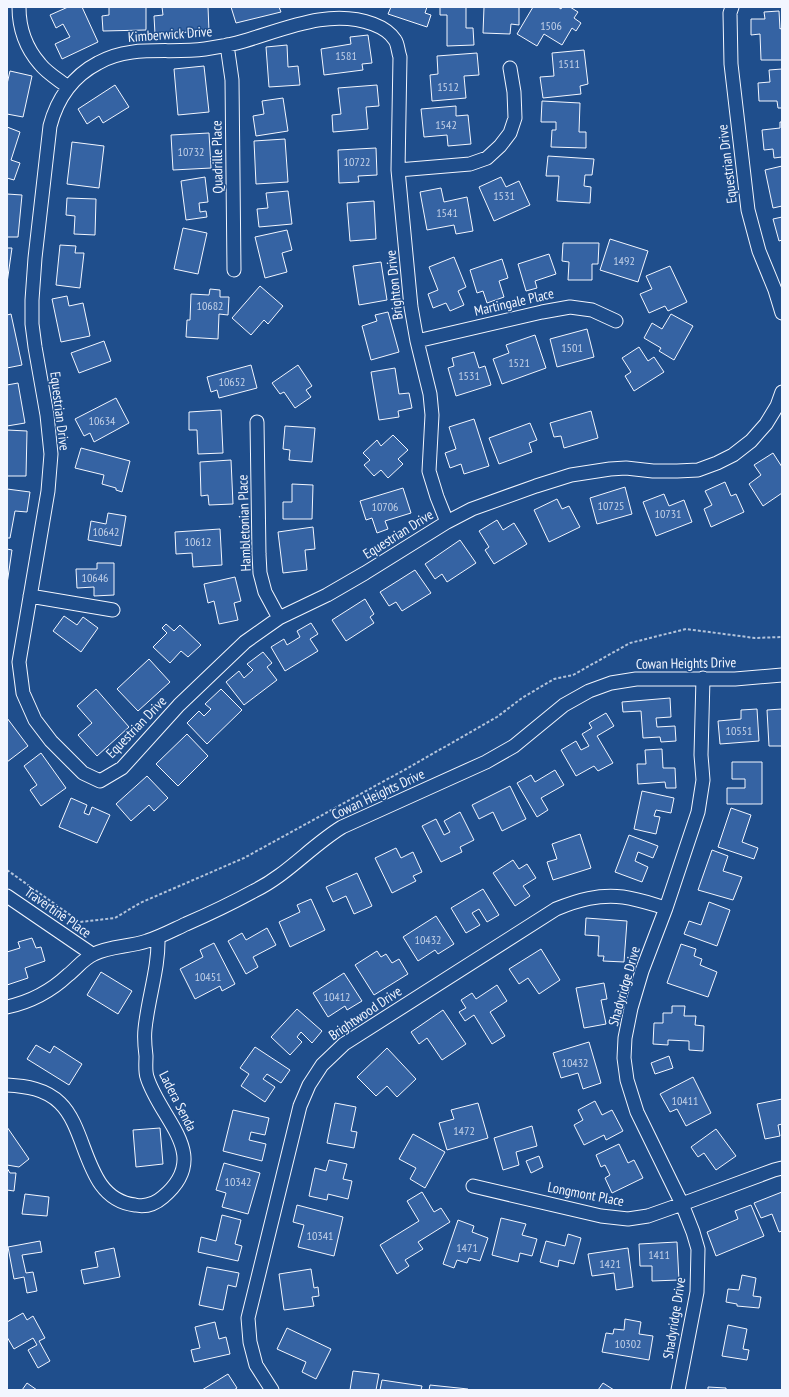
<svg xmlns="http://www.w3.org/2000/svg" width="789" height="1397" font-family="'PT Sans Narrow',sans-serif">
<rect width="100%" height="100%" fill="#1f4e8c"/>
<path fill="#3563a3" stroke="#f2f6ff" d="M68,7h14l16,35 -36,17 -7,-15 15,-7 -7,-13 -7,4 -6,-13z
M109,7h37v23l-43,1 -1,-15 7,-1z
M162,7h46l1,24 -54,3 -1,-18 9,-1z
M231,7h48l2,5 -45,11z
M391,7h36l-2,6 6,2 -4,12 -39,-13z
M440,7h26v21h7l1,17 -27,1v-31h-7z
M484,7h35v18l-8,-1 -1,10 -27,-1z
M533,7h25l3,2 1,-2h8l8,5 -4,6 7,5 -5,8 -4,-3 -10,17 -18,-11 -7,12 -20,-12z
M779,11l1,18 2,-1v32h-21l-1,-26 -9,1v-16h14l-1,-7z
M368,35l4,28 -10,1 1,6 -39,5 -3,-26 30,-5 -1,-7z
M287,45l1,22 10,-1 2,19 -31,2 -3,-40z
M584,50l4,34 -8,2 1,8 -38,4 -3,-21 14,-1 -2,-23z
M477,53l2,22 -15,1 2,22 -34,3 -2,-26 8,-1 -1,-18z
M204,66l5,46 -31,3 -4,-46z
M782,69v39h-4l-1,-7h-18l-1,-18 12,-1 -1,-12z
M10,71l22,5 -9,41 -16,-3v-30z
M115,85l14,22 -26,16 -4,-7 -12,8 -9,-15z
M377,85l2,21 -13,1 2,22 -35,3 -1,-17 9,-1 -3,-26z
M283,98l5,33 -32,5 -3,-20 11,-2 -2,-13z
M542,101l38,2 -1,29h7v16l-35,-1 1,-17h4v-8h-15z
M456,106v10l12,-1 3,29 -23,2 -1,-11 -23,2 -3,-28z
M780,122h2v35l-8,1 -1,-9 -9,1 -2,-20 18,-2z
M7,127l13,5 -9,28 9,3 -6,17 -7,-2z
M209,133l2,35 -38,2 -2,-35z
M285,139l3,43 -32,2 -2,-43z
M72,142l32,4 -5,42 -32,-4z
M376,148l1,27 -19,1 1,6 -20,1 -1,-33z
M548,156l46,3 -2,16h-7l-1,11 7,1 -1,16 -33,-2 2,-25h-13z
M782,166v40l-9,2 -8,-38z
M205,177l3,25 -9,1 1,9 6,-1 1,6 -21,3 -5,-39z
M501,177l5,10 13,-6 11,24 -36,16 -15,-34z
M441,188l3,14 23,-5 6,34 -17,3 -2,-9 -27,5 -7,-38z
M288,191l4,33 -33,3 -2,-18 11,-1 -2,-15z
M7,194l15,1 -4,42h-11z
M67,198l29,1 -1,36 -21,-1 1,-18 -9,-1z
M374,201l2,38 -26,2 -3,-38z
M782,217v23l-3,1 -6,-22z
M183,228l24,5 -9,41 -24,-5z
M287,230l5,20 -10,3 5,19 -22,6 -10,-41z
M610,239l38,12 -10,31 -38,-12z
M563,243h36l-1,21h-6v16h-24l1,-18 -7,-1z
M60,245l16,1 -1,7h9l-4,35 -24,-3z
M7,248h5l-5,35z
M549,254l7,20 -21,7 2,7 -11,3 -8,-27z
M454,257l12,30 -8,4 6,14 -14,6 -4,-8 -13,5 -5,-14 10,-4 -9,-23z
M502,259l6,19 -9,3 5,16 -17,6 -4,-12 -6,2 -7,-23z
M381,262l6,38 -28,5 -6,-39z
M670,266l17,36 -19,9 -3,-5 -16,7 -9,-19 12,-5 -6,-13z
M260,286l23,20 -15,18 -4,-4 -13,15 -19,-17z
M210,289l10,1v7h9l-1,18 -9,-1 -1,25 -32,-2 1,-17h3l1,-26 18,1z
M67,296l2,10 14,-3 7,33 -29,6 -9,-43z
M388,312l11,40 -28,8 -9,-34 15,-5 -2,-6z
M11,314l11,51 -15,3v-53z
M671,314l22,12 -19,34 -15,-9 2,-3 -17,-10 8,-15 10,6z
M587,329l7,28 -37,10 -7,-28z
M535,335l11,33 -44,16 -9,-25 16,-6 -3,-8z
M104,341l7,20 -32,12 -8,-20z
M639,347l9,14 6,-4 10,15 -30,19 -9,-15 6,-4 -9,-14z
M474,352l5,16 6,-2 6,19 -35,11 -8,-28 6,-2 -2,-8z
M251,365l6,23 -38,10 -2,-8 -6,2 -4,-15z
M298,365l14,21 -6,4 5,7 -16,11 -11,-16 -4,2 -8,-11z
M395,368l4,26 10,-1 3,15 -14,3 1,6 -20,3 -8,-48z
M18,383l7,40 -18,3v-41z
M116,398l13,25 -35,19 -4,-9 -6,3 -9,-17z
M221,410l2,43 -25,1 -1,-24h-8v-18z
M591,411l7,27 -34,10 -3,-12 -7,1 -4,-14z
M474,419l15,47 -25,8 -3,-10 -11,4 -5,-15 11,-4 -7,-22z
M530,423l7,17 -8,3 3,9 -33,12 -10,-26z
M285,426l30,2 -3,34 -23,-2 1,-10 -7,-1z
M7,430l20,1 -1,45h-19z
M393,435l15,15 -10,9 5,5 -15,14 -7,-8 -7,6 -10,-11 6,-5 -7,-7 14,-13 4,6z
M81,448l49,13 -8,31 -6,-2v-2l-14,-4 2,-9 -29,-7z
M773,453l9,14v26l-19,13 -14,-22 12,-9 -7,-10z
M231,460l2,44 -24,1 -1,-10 -7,1 -1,-34z
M725,482l6,14 5,-2 8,18 -33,15 -7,-18 8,-4 -7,-14z
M292,484l21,1 -1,34h-29v-17h9z
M625,487l7,27 -35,10 -7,-26z
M403,488l8,25 -26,8 3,8 -11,4 -5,-15 -6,2 -6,-19z
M7,489l23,3 -3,20 -12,-1 -5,27h-3z
M664,494l5,12 15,-6 8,22 -36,14 -13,-34z
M557,499l5,10 7,-3 11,21 -31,15 -15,-32z
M108,513l18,3 -5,30 -33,-6 3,-19 15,3z
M497,520l6,10 11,-7 13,21 -33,20 -9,-14 4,-3 -10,-16z
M313,527l2,22 -10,1 2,20 -24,3 -5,-41z
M220,529l2,36 -29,2 -1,-14 -16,1 -1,-22z
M460,540l16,23 -29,19 -5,-8 -7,5 -10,-15z
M7,549l5,1 -5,34z
M97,563h17v32l-20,1v-9l-17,1 -1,-19h21z
M415,570l16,23 -29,18 -6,-9 -7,4 -9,-14z
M235,577l6,24 -7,2 4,17 -19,4 -5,-23 -6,2 -4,-19z
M365,599l9,15 -4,3 4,6 -28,18 -14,-21z
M64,616l13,9 6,-8 15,11 -17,24 -28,-21z
M311,623l7,11 -8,5 8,12 -33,20 -14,-24 13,-8 3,6 13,-8 -3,-6z
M166,624l8,7 6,-6 21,20 -13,12 -7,-6 -11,12 -17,-16 14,-14 -5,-5z
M263,652l9,11 -5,4 10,13 -33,25 -18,-23 13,-11 5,7 9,-8 -6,-6z
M149,659l21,23 -32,29 -21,-22z
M96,689l33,38 -32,29 -19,-21 14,-12 -15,-17z
M221,689l21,21 -35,34 -20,-21 12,-12 5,5 7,-7 -6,-5z
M670,698l1,19 -15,1 1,9 18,-1 1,15 -15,1 -1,-5 -17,1 -2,-27 -18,1 -1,-10z
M757,709l2,32 -39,3 -2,-23 23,-2v-9z
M782,709v37h-13l-2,-36z
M606,713l8,13 -17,10 16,27 -15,8 -4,-5 -18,10 -15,-26 15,-9 5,9 8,-4 -7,-12 10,-6 -3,-5z
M7,718l21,28 -21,16z
M187,734l21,22 -30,30 -22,-22z
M662,749l1,19h12l1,20h-10l-1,-6 -27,2 -1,-20h9l-1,-14z
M41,753l25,35 -25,18 -11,-16 7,-5 -13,-19z
M732,762h30v42h-35v-16h18v-9h-13z
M555,770l9,15 -23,13 7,12 -11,7 -20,-34 14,-8 4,7z
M147,776l21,22 -14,13 -5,-6 -18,16 -15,-17z
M510,786l16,33 -24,12 -9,-19 -14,7 -7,-14z
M642,791l32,7 -3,15 -15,-3 -2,6 6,1 -4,17 -22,-5z
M71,798l16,7 -3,8 5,2 3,-8 18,8 -13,28 -38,-16z
M731,808l20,7 -9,27 16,6 -4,11 -36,-12z
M460,812l14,28 -14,7 2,5 -21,10 -19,-36 14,-7 8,16 6,-3 -6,-11z
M580,834l11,34 -38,12 -6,-18 10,-3 -5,-15z
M629,835l29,11 -5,12 -15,-6 -3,9 13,6 -6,15 -27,-10z
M396,848l5,10 12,-6 9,20 -9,4 3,5 -24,12 -17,-35z
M712,850l16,6 -5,15 19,6 -9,23 -35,-10z
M513,860l6,9 8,-5 9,14 -13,8 7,10 -15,10 -22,-33z
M357,873l15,33 -18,8 -8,-18 -13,6 -7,-15z
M483,889l16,26 -12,7 -8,-13 -7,4 8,12 -14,8 -15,-25z
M311,899l14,31 -35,17 -11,-25 21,-10 -3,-7z
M709,902l21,8 -13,36 -33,-12 5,-13 12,4z
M436,916l18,28 -16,10 -3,-4 -17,11 -15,-24z
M586,918l41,3 -3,41 -21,-1 1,-5h-6l1,-20 -14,-1z
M267,928l9,17 -23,12 5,10 -12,7 -18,-33 14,-8 4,7z
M32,938l4,10 5,-1 4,14 -20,7 3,10 -21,7v-33l13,-4 -2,-6z
M214,943l21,41 -13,7 -2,-5 -25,13 -15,-30 23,-12 -3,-7z
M681,944l15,5 -2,7 8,3 -2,6 17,7 -9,25 -41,-14z
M541,949l19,31 -21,14 -11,-16 -9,6 -10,-15z
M377,951l4,6 5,-3 6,9 7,-4 9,15 -34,21 -19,-30z
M101,972l31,19 -14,23 -31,-19z
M344,973l18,28 -15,9 -2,-4 -17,11 -15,-24z
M604,983l3,16 -6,1 5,24 -22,4 -8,-40z
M497,985l10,16 -17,11 15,24 -13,8 -18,-29 -9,6 -6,-9 7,-4 -5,-8 11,-7 4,6z
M672,1006h13l-1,10h12l-1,9 9,1 -1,25 -14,-1v-9l-21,-1v5l-15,-1 1,-21h9v-10h9z
M297,1009l25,22 -10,12 -11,-11 -4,5 5,5 -12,13 -19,-18z
M443,1010l23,34 -24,16 -15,-22 -8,6 -8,-12z
M589,1042l12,41 -18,6 -5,-16 -17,5 -8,-25z
M36,1045l14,8 4,-7 28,18 -13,21 -42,-26z
M255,1047l35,23 -9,13 -14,-9 -4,5 12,8 -10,15 -24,-16 8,-12 -9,-6z
M387,1048l29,31 -19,18 -10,-11 -11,10 -19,-19z
M669,1056l4,12 -18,6 -4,-11z
M693,1077l18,36 -25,13 -9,-17 -7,3 -10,-18z
M782,1099v25l-4,1 2,11 -15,3 -8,-35z
M595,1101l7,14 10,-5 11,21 -17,9 -2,-5 -20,10 -10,-20 9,-5 -5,-10z
M335,1103l21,4 -5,24 6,1 -3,16 -27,-5z
M478,1103l10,35 -41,12 -8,-27 15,-4 -3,-9z
M233,1110l36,8 -4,17 -14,-3 -2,8 17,4 -4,17 -39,-10z
M532,1126l5,20 -21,6 3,13 -16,5 -9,-32z
M7,1127l22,32 -10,8 -12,-2z
M160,1128l3,36 -27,3 -3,-37z
M716,1129l20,27 -20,14 -12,-17 -6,4 -7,-10z
M413,1134l32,18 -20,36 -15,-9 6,-11 -17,-9z
M619,1144l9,19 6,-3 9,18 -31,15 -7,-15 5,-3 -5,-10 -4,2 -5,-12z
M539,1156l4,11 -12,6 -5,-12z
M329,1160l18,4 -4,15 9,2 -4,18 -20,-5 -1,6 -18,-4 6,-28 11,3z
M224,1163l36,10 -12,41 -26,-7 4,-14 -10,-3z
M7,1168l3,5h6l-2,18 -7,-1z
M422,1192l12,20 7,-4 9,14 -32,20 5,7 -18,11 4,6 -12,8 -17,-29 39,-24 -12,-20z
M782,1192v39l-3,1 -7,-18 -11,4 -7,-15z
M25,1194l24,3 -2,19 -25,-2z
M297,1205l46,12 -9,39 -36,-9 6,-22 -11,-3z
M751,1205l13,31 -48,20 -9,-24 31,-13 -3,-8z
M222,1215l19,5 -6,24 7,2 -4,15 -40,-9 3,-15 15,4z
M501,1218l25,6 -4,11 15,4 -5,17 -12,-3 -2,9 -26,-7z
M458,1220l16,6 -2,6 16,6 -8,23 -11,-3 -2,5 -10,-3 -3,8 -11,-4z
M568,1234l13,4 -7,26 -15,-4 -1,7 -18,-5 6,-21 19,5z
M40,1241l2,11 -20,3 4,18 7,-1 4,19 -10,2 -3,-16 -10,2 -6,-32z
M677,1242l2,38 -27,1v-15h-12l-1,-22z
M114,1248l6,29 -36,7 -3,-14 17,-3 -3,-15z
M628,1248l5,39 -17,3 -2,-17 -22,3 -4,-22z
M207,1267l32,6 -3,14 -8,-2 -5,25 -24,-5z
M311,1269l3,19 4,-1 1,9 -7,1 2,9 -30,4 -5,-36z
M742,1275l14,3 -3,18 8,1 -2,11 -22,-2v-2l-11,-2 2,-13 11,1z
M23,1313l4,7 6,-4 12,22 -6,3 11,20 -12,7 -10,-18 9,-5 -4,-7 -19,11 -7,-12v-15z
M625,1319l16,3 -2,12 14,2 -4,24 -47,-8 4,-19 7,1 1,-5 10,1z
M215,1322l4,17 7,-2 4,17 -36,8 -3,-12 9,-2 -5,-21z
M728,1325l19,4 -4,20 6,1 -2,10 -25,-4z
M287,1328l44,21 -15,30 -14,-7 4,-10 -29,-13z
M353,1371l26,3 -3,16h-26z
M228,1374l9,14 -3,2h-32z
M382,1380l40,6 -1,4h-41z
M27,1383l10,7h-15z
M603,1383l11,7h-16z
M430,1385l38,4v1h-39z
M708,1387l18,1v2h-18z"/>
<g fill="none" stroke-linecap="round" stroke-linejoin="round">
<defs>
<path id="minor" d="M19,7c0,21 7,41 21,57 7,9 19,16 28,23
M732,7l-2,6 1,51 17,146 11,41 16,39 7,23
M227,45l5,35 2,190
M398,170l72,-6 17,-6 13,-12 10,-13 5,-15 -1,-26 -4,-24
M417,341l125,-29 28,-5 22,3 24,11
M257,422l2,132 1,19 5,19 14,26
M447,522l-10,-25 -8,-26 3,-56 -2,-21 -13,-53 -6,-34 -13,-137 2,-113c-2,-5 -2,-13 -5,-17 -5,-8 -14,-13 -22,-16 -43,-16 -88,5 -129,17 -13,4 -26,6 -39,8 -36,5 -74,-5 -107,14 -25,13 -41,36 -48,63l-15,132 -3,42v24l3,23 12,68 4,39 -3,37 -29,171 4,31 12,27 16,21 32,32 17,8 22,-13 57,-63 66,-63 34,-24 48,-23 38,-22 82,-51 25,-13 64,-23 35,-11 39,-6 16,-1 27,3h24l21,-1 19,-7 16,-8 18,-14 15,-17 11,-18 5,-14
M30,596l83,14
M7,896l85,58
M7,1007c23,-5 44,-16 61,-32 9,-7 15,-16 26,-21 16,-8 35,-7 53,-13 13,-4 26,-11 39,-17 23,-10 46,-21 68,-33 33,-16 57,-45 88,-64l144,-65 28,-16 50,-41 25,-14 22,-8 25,-4h99l47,-4
M7,1085c19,1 39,4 53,18 29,28 24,96 75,102 10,2 20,-1 28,-8 50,-42 -3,-77 -16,-120 -2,-6 -1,-14 -1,-21 -1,-8 -2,-18 -1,-27 3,-31 14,-61 13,-92
M473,1186l128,30 27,3 20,-3 34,-12 92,-34 8,-2
M272,1390l-16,-25 -6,-23 -2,-24 52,-212 9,-21 13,-20 22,-21 212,-135c22,-9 43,-15 67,-12 15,2 29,7 43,11
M678,1390l19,-98 1,-43 -5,-17 -11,-28 -45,-92 -10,-32 -3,-22 1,-20 6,-30 11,-37 24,-63 32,-96 5,-32 -2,-25 2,-77"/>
</defs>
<use href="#minor" stroke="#f2f6ff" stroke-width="15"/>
<path stroke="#b3c4dc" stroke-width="2" stroke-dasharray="3 2" stroke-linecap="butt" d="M7,870l73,52 35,-4 25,-15 104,-45 162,-89 91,-52 25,-19 32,-19 19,-4 57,-32 56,-14 69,9 27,-1"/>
<use href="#minor" stroke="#1f4e8c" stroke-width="13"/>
</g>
<g text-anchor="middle" stroke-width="3" stroke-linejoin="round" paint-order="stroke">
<g font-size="12" fill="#c3d1e8">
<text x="551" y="30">1506</text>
<text x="346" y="60">1581</text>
<text x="569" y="68">1511</text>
<text x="448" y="91">1512</text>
<text x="446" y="129">1542</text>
<text x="191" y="156">10732</text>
<text x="357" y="166">10722</text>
<text x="504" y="200">1531</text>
<text x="447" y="217">1541</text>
<text x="624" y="265">1492</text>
<text x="210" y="310">10682</text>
<text x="572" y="352">1501</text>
<text x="519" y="367">1521</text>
<text x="469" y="380">1531</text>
<text x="232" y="386">10652</text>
<text x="102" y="425">10634</text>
<text x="611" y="510">10725</text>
<text x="385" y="511">10706</text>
<text x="668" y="518">10731</text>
<text x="106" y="536">10642</text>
<text x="198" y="546">10612</text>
<text x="95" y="582">10646</text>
<text x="739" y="735">10551</text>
<text x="428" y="944">10432</text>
<text x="208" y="981">10451</text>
<text x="337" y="1001">10412</text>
<text x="575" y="1067">10432</text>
<text x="685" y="1105">10411</text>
<text x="464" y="1135">1472</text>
<text x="238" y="1186">10342</text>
<text x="320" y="1240">10341</text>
<text x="467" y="1252">1471</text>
<text x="659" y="1259">1411</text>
<text x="610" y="1268">1421</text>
<text x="628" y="1348">10302</text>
</g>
<g font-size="14" fill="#f2f6ff" stroke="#1f4e8c">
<text transform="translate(170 34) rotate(-4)" y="5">Kimberwick Drive</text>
<text transform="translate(217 157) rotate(-91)" y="5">Quadrille Place</text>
<text transform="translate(727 164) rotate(-97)" y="5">Equestrian Drive</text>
<text transform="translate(394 285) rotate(-96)" y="5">Brighton Drive</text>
<text transform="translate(514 302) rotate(-13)" y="5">Martingale Place</text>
<text transform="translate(60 411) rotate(83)" y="5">Equestrian Drive</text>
<text transform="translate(244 523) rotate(-92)" y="5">Hambletonian Place</text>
<text transform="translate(398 534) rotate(-32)" y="5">Equestrian Drive</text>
<text transform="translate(686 663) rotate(-1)" y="5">Cowan Heights Drive</text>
<text transform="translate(136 727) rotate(-46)" y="5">Equestrian Drive</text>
<text transform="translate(378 794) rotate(-25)" y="5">Cowan Heights Drive</text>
<text transform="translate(58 912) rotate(35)" y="5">Travertine Place</text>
<text transform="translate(624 986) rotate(-74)" y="5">Shadyridge Drive</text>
<text transform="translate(365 1013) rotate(-34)" y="5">Brightwood Drive</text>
<text transform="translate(178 1101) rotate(63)" y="5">Ladera Senda</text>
<text transform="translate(586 1194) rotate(11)" y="5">Longmont Place</text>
<text transform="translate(674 1318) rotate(-81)" y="5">Shadyridge Drive</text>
</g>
</g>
<rect width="789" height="1397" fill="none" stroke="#f2f6ff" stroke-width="16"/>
</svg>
